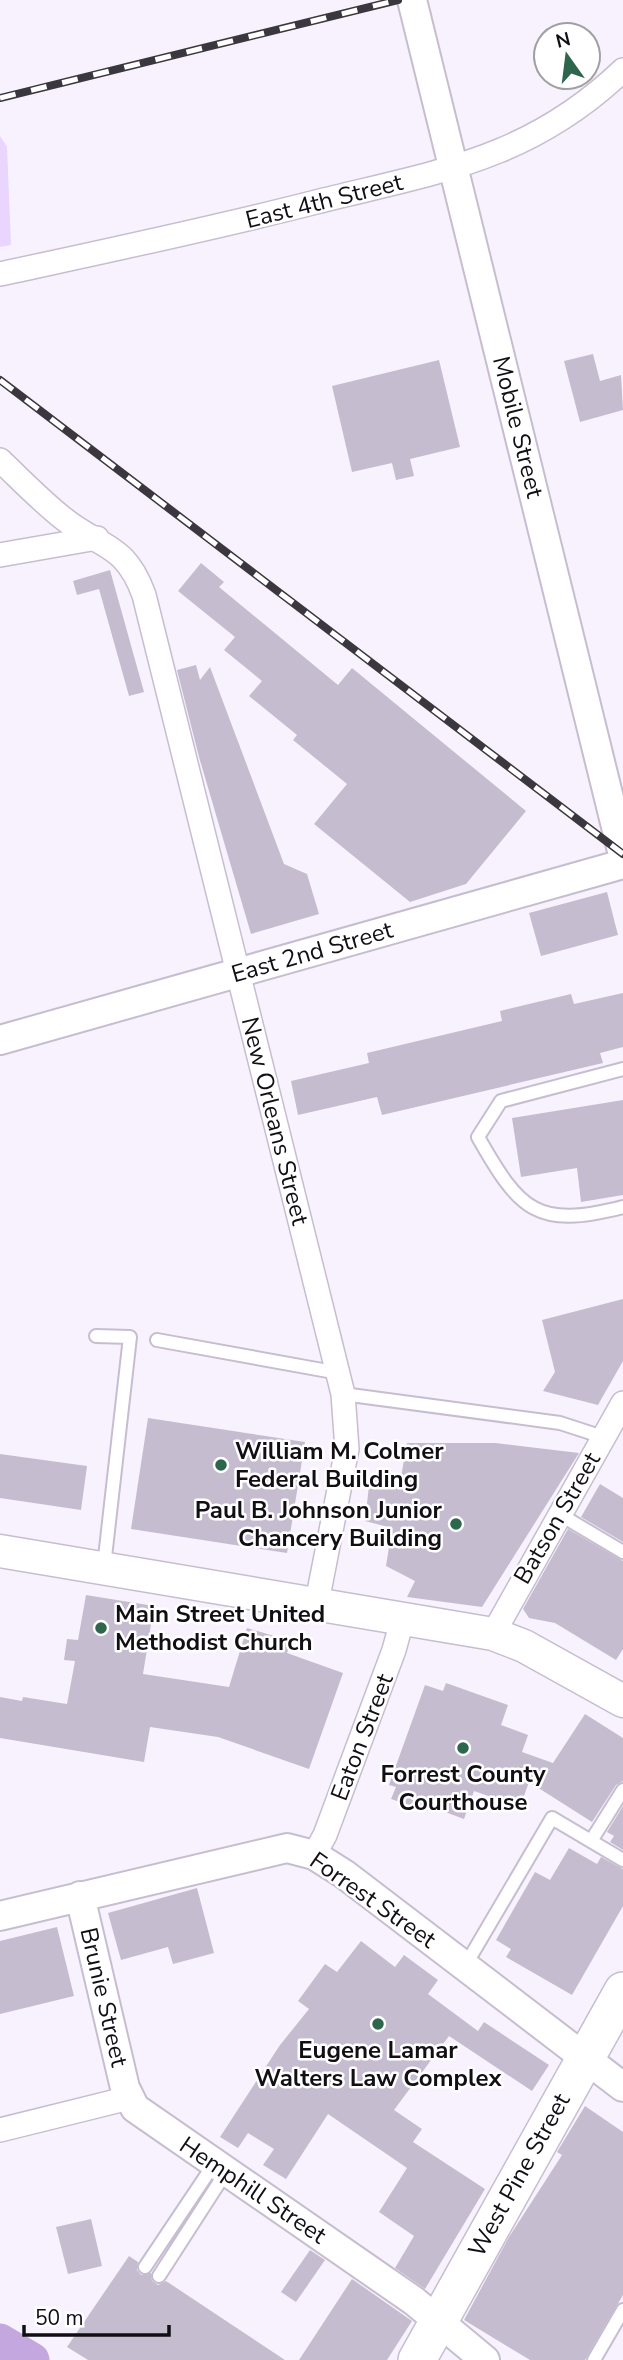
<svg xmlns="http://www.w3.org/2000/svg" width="623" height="2360" font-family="'Nunito Sans',sans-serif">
<rect width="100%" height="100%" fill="#f8f2fe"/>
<path fill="#ead5fe" d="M0,136l7,11 4,98 -11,2z
M0,2341l32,19h-32z"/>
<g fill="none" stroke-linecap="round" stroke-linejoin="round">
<path stroke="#c5a7df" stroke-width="35" d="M0,2341l32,19"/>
</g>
<path fill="#c6bcd0" d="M593,354l7,27 21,-6 2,35 -43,12 -16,-61z
M439,360l21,87 -50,12 4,17 -18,4 -4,-17 -40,9 -20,-86z
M201,563l23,19 -5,5 119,98 14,-17 174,143 -60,73 -56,18 -96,-78 33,-40 -54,-44 4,-5 -48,-39 13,-15 -38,-31 11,-13 -57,-46z
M110,570l34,122 -15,4 -30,-107 -22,6 -4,-14z
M196,665l4,15 10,-13 74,197 23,10 12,40 -68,20 -52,-177 -22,-87z
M607,892l11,43 -77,21 -12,-43z
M623,993v54l-23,6 3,10 -221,52 -5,-18 -79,18 -7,-34 78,-18 -2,-10 135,-32 -2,-10 71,-17 3,10z
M623,1100v95l-42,7 -4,-34 -56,9 -9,-59z
M623,1299v62l-25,44 -55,-14 12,-19 -13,-52z
M148,1418l157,24 -18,111 -156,-24z
M407,1443h88l84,10 -97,154 -75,-10 8,-16 -29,-15 6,-38 -27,-7 5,-44 30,6z
M0,1454l87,12 -6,44 -81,-12z
M600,1484l23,14v44l-42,-25z
M568,1529l55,32v88l-7,11 -61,-37 -26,-5 -6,-9z
M86,1595l68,11 -11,68 86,13 18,-59 44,13 -4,12 56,20 -34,96 -91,-32 -68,-10 -6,35 -144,-24v-41l22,4 1,-4 44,7 8,-43 -11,-1 3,-21 11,1z
M446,1683l62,22 -7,20 27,10 -6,17 31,11 32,-49 38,24v43l-7,4 -24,37 -63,-40 -9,25 -46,-16 -10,28 -35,-13 -2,5 -36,-12 5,-12 -7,-2 36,-100 18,6z
M623,1806v44l-13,-8 4,-6 -7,-4z
M569,1848l28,16 4,-7 22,12v37l-51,89 -66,-38 5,-8 -15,-9 39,-68 15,8z
M197,1888l17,65 -41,11 -5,-17 -47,13 -13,-47z
M57,1927l17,69 -74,18v-73z
M361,1941l34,26 9,-12 34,25 -10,14 50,37 6,-9 65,43 -17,26 -83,-55 -55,74 28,19 -9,13 72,47 -60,100 -30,-21 19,-32 -35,-24 28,-44 -79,-54 -42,65 -23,-14 11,-16 -26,-16 -10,15 -18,-11 60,-92 29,-36 -11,-8 27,-37 12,8z
M585,2106l38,26v163l-38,65h-55l-66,-40 45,-83 53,-82 -5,-3z
M91,2219l11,47 -34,8 -12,-47z
M310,2250l15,10 -29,42 -15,-10z
M129,2256l9,6 -1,8 4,5 10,-2 1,8 6,4 8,-4 119,79h-197l-21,-13z
M352,2279l60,42 -25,39h-88z"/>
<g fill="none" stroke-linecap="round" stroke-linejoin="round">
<defs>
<path id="service" d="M623,1069l-122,32 -23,36c42,74 59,92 145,70
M96,1336l34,1 -26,229
M157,1340l182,33
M343,1394l217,29 43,14
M559,1514l64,38
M591,1841l32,-51
M465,1966l87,-148 71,42
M145,2267l69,-103
M159,2276l67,-104
M594,2360l29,-50"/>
<path id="minor" d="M0,274c106,-23 211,-45 316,-72 120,-30 213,-42 307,-132
M0,460c21,20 41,41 64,59 38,30 61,24 80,76l199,799 4,55 -30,153
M0,555l97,-17
M493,1634l130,-231
M314,1855l11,-20 69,-185 9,-33
M0,2130l129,-32"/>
<path id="tertiary" d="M412,0l211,855
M0,1040l623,-176
M80,1896l45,192 10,20 279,193 71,59
M0,1916l287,-68 27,7 30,19 279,213"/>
<path id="secondary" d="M0,1551l493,83 31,12 99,55"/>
<path id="primary" d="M417,2360l206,-369"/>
</defs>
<use href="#service" stroke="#c7bdd1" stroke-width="16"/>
<use href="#minor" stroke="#c7bdd1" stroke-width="26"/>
<use href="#tertiary" stroke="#c7bdd1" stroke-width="32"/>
<use href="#secondary" stroke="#c7bdd1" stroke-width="35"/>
<use href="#primary" stroke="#c7bdd1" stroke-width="40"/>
<use href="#service" stroke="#fff" stroke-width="12"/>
<use href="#minor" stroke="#fff" stroke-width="23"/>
<use href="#tertiary" stroke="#fff" stroke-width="28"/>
<use href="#secondary" stroke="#fff" stroke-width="32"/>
<use href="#primary" stroke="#fff" stroke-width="37"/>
<defs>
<path id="rail" d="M0,98l398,-98
M0,380l623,474"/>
</defs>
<use href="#rail" stroke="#3b373e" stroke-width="8"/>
<use href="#rail" stroke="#fff" stroke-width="5" stroke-dasharray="16" stroke-linecap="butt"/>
</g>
<g fill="#2e664d" stroke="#fff" stroke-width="2.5">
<circle cx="221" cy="1465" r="7"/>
<circle cx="456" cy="1524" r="7"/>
<circle cx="101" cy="1628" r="7"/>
<circle cx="463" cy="1748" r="7"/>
<circle cx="378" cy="2024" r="7"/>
</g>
<g text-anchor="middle" stroke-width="5" stroke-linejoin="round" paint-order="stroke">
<g font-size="24" fill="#110e14" stroke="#fff">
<text transform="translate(324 201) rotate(-14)" y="8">East 4th Street</text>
<text transform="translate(518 427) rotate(76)" y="8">Mobile Street</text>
<text transform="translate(312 952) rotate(-16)" y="8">East 2nd Street</text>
<text transform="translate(275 1121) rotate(76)" y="8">New Orleans Street</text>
<text transform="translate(557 1518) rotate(-60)" y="8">Batson Street</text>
<text transform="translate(362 1737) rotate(-69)" y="8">Eaton Street</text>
<text transform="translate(373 1900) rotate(35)" y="8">Forrest Street</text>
<text transform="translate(104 1997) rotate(77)" y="8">Brunie Street</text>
<text transform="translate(519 2175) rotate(-61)" y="8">West Pine Street</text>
<text transform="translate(253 2190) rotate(34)" y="8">Hemphill Street</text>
</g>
<g font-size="24" font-weight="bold" fill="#110e14" stroke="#fff" text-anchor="start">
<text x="235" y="1459">William M. Colmer<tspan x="235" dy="28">Federal Building</tspan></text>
<text x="442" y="1518" text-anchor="end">Paul B. Johnson Junior<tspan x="442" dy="28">Chancery Building</tspan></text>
<text x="115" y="1622">Main Street United<tspan x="115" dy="28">Methodist Church</tspan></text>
<text x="463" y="1782" text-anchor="middle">Forrest County<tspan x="463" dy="28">Courthouse</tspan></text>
<text x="378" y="2058" text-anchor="middle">Eugene Lamar<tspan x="378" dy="28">Walters Law Complex</tspan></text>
</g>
</g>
<g transform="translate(567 56) rotate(346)"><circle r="33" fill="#ffffff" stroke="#a09fa1" stroke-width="2"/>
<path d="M0-5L12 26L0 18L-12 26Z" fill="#2e664d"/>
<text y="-10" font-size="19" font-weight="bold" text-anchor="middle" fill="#110e14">N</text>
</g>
<path d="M24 2325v10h145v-10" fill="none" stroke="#110e14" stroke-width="3.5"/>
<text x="35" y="2325" font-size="21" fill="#110e14" stroke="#ffffff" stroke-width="5" paint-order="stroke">50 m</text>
</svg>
